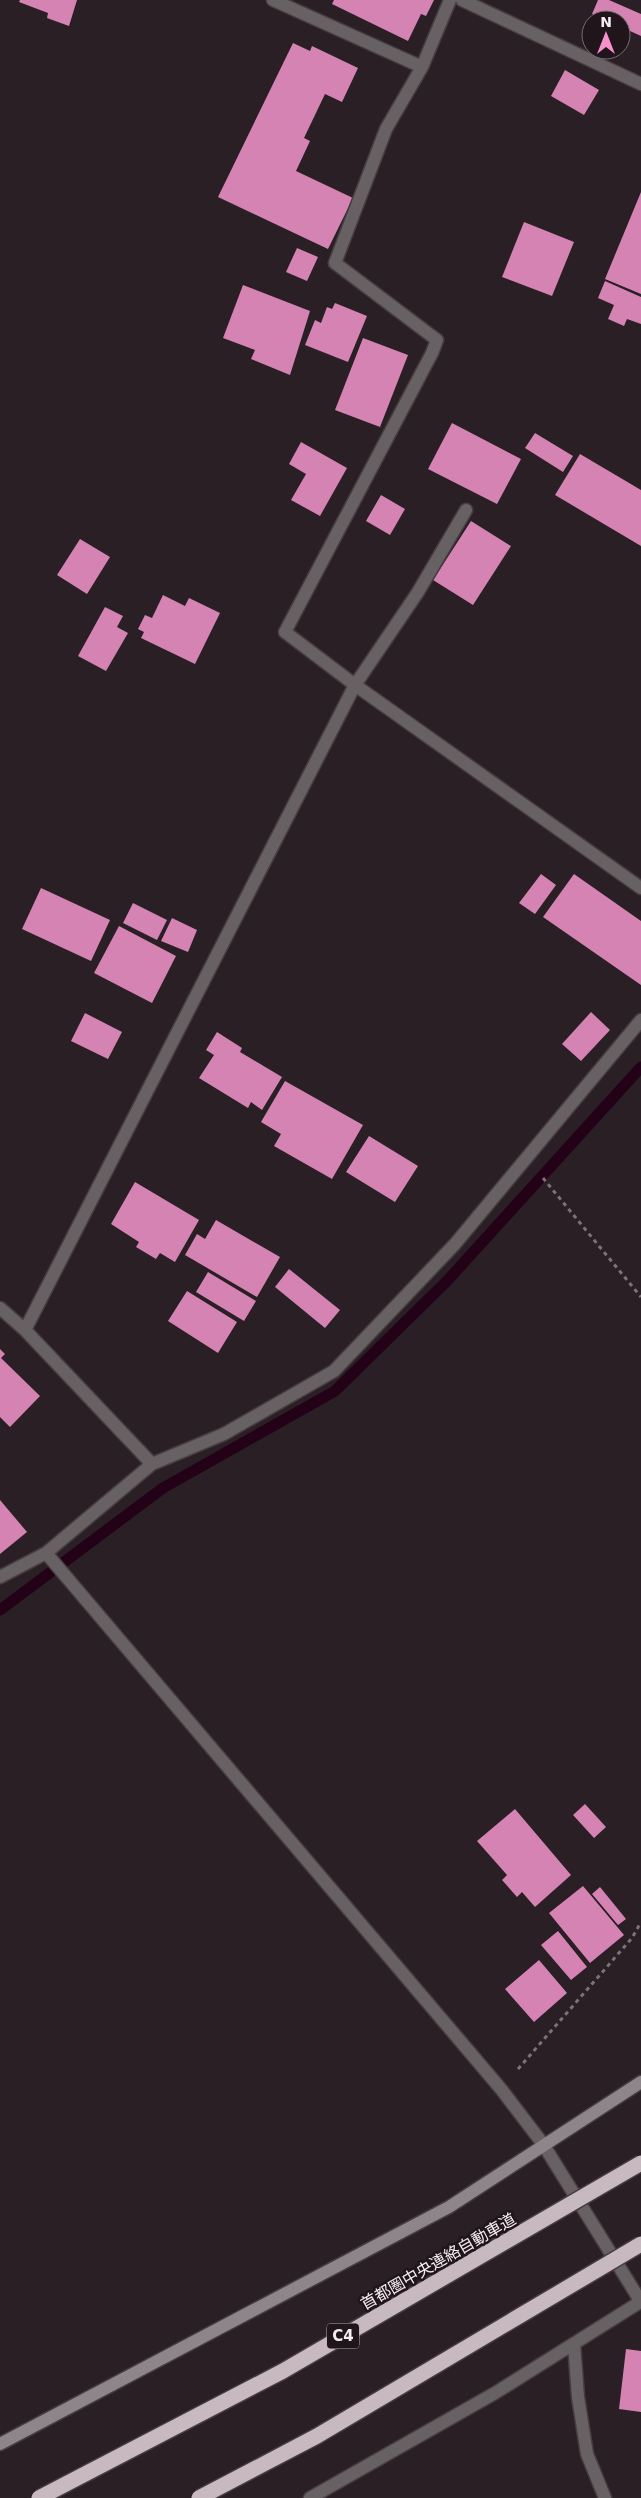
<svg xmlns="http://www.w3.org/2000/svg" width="641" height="2498" font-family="'DejaVu Sans','Noto Sans JP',sans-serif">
<rect width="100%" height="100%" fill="#291f24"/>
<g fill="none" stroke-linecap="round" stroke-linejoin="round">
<path stroke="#230117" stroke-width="11" d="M0,1610l163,-122 172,-97 112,-110 194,-214"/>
</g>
<path fill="#d583b2" d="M20,0h57l-8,26 -22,-8 1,-5 -29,-11z
M334,0h100l-8,16 -5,-2 -13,27 -76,-37z
M598,0h11l32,14v22l-20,-9v-7h-15l-14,-6z
M293,43l17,8 2,-5 46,22 -16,34 -17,-8 -21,44 6,3 -14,30 57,27 -25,51 -110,-52z
M565,70l34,20 -15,25 -33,-19z
M641,192v102l-36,-15z
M524,222l50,20 -22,54 -50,-19z
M297,248l21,9 -11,24 -21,-9z
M605,281l36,16v27l-14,-5 -3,7 -16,-7 6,-14 -16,-7z
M243,285l67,26 -20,64 -39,-16 4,-9 -32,-12z
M335,303l32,13 -19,46 -43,-17 10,-25 6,3 6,-16 5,2z
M363,338l45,17 -28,72 -45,-17z
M452,423l69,36 -24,45 -69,-35z
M535,433l38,23 -10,16 -38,-24z
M301,442l46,26 -27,48 -29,-16 15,-26 -17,-10z
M580,454l61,36v56l-86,-51z
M381,495l24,14 -15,26 -24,-14z
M471,521l40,25 -38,59 -40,-25z
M80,539l30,18 -23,37 -30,-19z
M163,595l22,11 4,-8 31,15 -25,51 -54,-26 3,-6 -6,-3 7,-14 7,3z
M105,607l18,9 -6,11 11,6 -22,38 -28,-15z
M541,874l15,11 -21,29 -16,-11z
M574,874l67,47v64l-98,-68z
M41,888l69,32 -19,41 -69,-32z
M133,903l34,17 -10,20 -34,-17z
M172,918l25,12 -9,22 -27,-11z
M119,926l57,30 -24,47 -58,-30z
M591,1012l19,18 -29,31 -19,-17z
M85,1013l37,19 -14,27 -37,-18z
M217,1032l25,16 -2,4 42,25 -20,33 -11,-8 -3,6 -49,-30 15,-23 -8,-5z
M285,1081l78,44 -31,54 -58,-33 7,-12 -20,-12z
M369,1136l49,30 -23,36 -49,-30z
M135,1182l64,38 -24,42 -15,-9 -4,6 -20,-12 3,-5 -28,-18z
M216,1220l64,37 -23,40 -72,-42 12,-21 8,5z
M289,1269l51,41 -15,18 -50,-41z
M208,1272l48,29 -12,20 -48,-29z
M187,1291l50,31 -19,31 -50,-32z
M0,1349l5,5 -4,4 39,38 -30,31 -10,-10z
M0,1500l27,32 -27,22z
M585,1804l21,23 -12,11 -21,-23z
M515,1809l56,66 -36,32 -13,-15 -5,5 -15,-17 5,-5 -30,-34z
M583,1886l41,49 -34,28 -41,-50z
M600,1887l26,32 -8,6 -26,-31z
M558,1931l29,36 -16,13 -30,-35z
M539,1960l28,33 -33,29 -29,-33z
M626,2349l15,2v61l-22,-3z"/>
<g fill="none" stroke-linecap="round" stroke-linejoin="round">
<defs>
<path id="lane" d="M355,685l63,-93 48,-82"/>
<path id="street" d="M273,0l149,67
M450,0l-28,67 -36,62 -51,134 102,77 -5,13 -147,279 70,53 286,203
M462,0l179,84
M0,1308l25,22 127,134
M25,1330l330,-645
M46,1553l455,536 42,55 98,158
M0,1577l46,-24 106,-89 72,-30 110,-63 121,-127 186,-224
M574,2344l4,53 9,57 18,44
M310,2498l185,-105 145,-91"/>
<path id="secondary" d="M0,2444l449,-237 192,-125"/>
</defs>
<use href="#lane" stroke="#463c41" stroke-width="15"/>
<use href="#street" stroke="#463c41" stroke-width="15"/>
<use href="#secondary" stroke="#463c41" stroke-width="15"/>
<path stroke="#7c7377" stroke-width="3" stroke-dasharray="4 4" stroke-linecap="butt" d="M543,1178l98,119
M518,2069l114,-131 9,-16"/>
<use href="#lane" stroke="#676164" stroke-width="12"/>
<use href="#street" stroke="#676164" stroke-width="12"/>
<use href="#secondary" stroke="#8e858a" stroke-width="12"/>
<defs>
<path id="highway-bridge" d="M39,2498l244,-127 358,-208
M199,2498l118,-62 324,-192"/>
</defs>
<use href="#highway-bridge" stroke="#463c41" stroke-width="18" stroke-linecap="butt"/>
<use href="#highway-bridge" stroke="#c8b9c1" stroke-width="15"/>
</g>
<g text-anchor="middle" stroke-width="5" stroke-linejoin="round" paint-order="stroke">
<rect fill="#20151b" stroke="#b5adb1" stroke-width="1" x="327" y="2323.5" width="32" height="25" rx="4"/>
<g font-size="15" font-weight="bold" fill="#f5eef1">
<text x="343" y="2341">C4</text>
</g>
<g font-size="16" fill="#f5eef1" stroke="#20151b">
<text transform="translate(438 2261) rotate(-30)" y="6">首都圏中央連絡自動車道</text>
</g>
</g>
<g transform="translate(606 35)"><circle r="24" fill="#20151b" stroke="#756c71"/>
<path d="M0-4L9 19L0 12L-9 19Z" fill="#f890cc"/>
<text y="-8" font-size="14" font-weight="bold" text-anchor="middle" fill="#f5eef1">N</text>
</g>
</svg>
